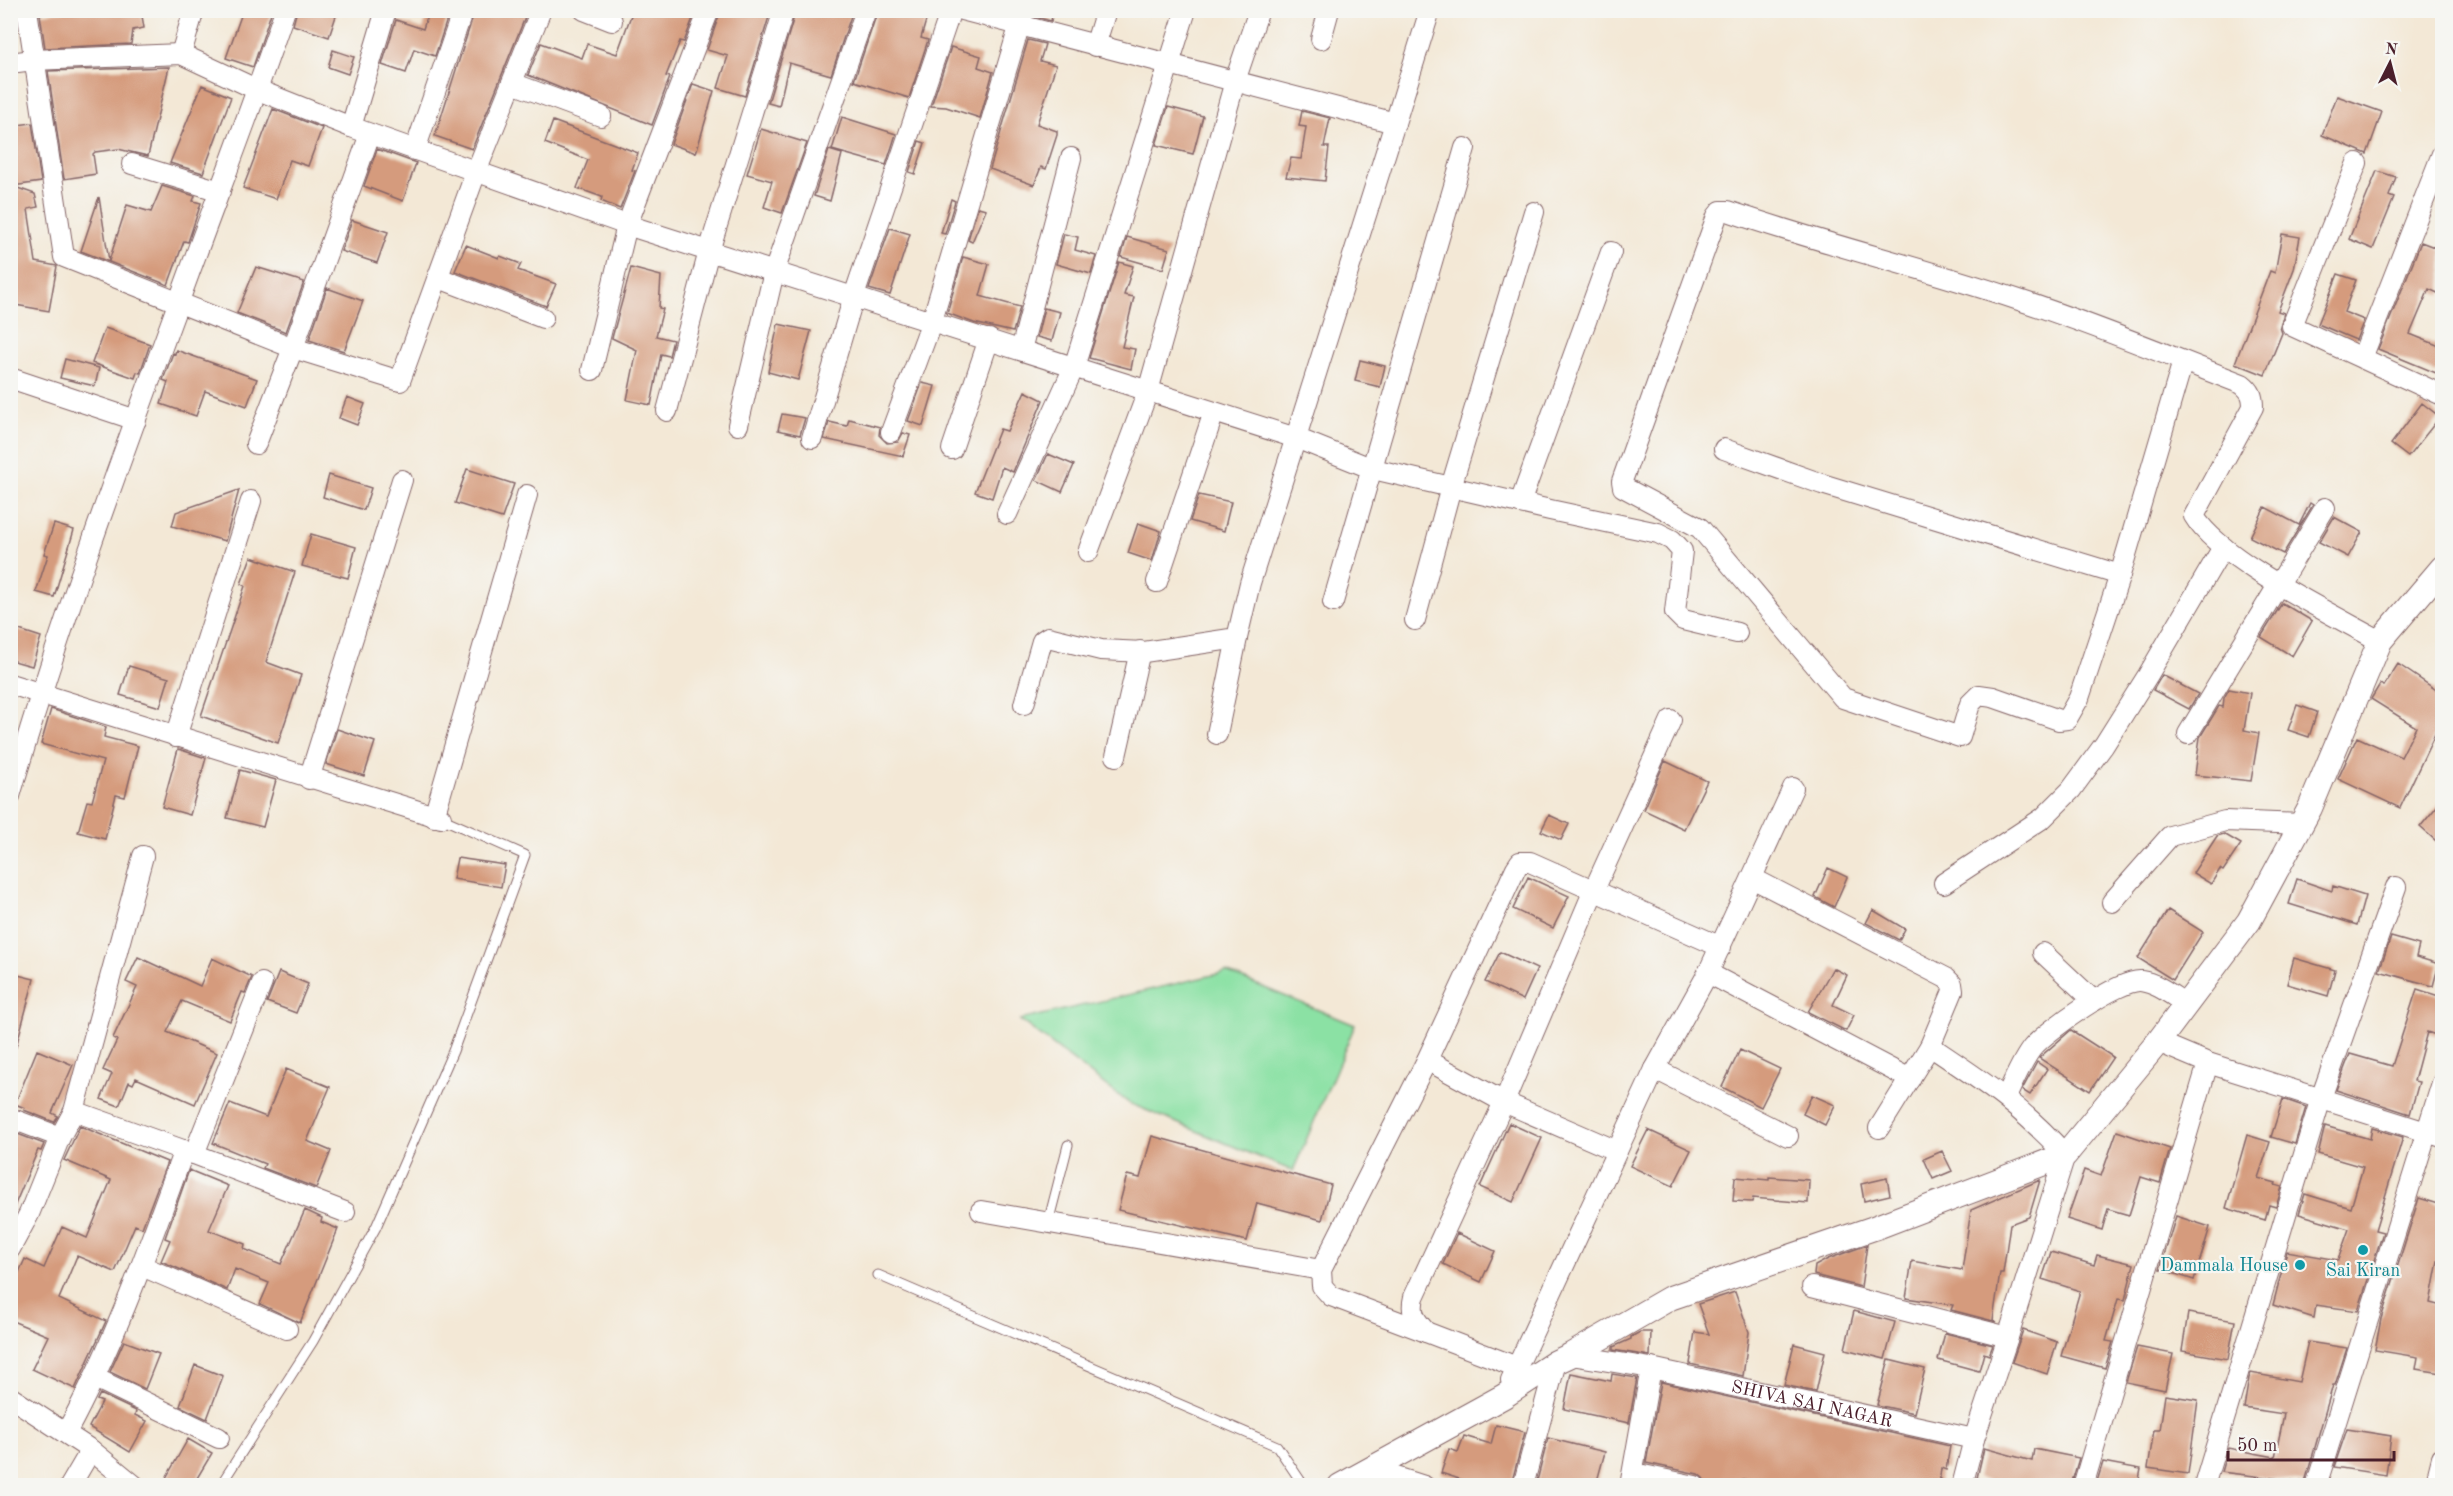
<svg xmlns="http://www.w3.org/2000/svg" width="2453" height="1496" font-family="'Old Standard TT',serif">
<rect width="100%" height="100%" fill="#f6f6f2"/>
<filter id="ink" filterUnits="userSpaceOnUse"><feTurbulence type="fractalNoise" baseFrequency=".0167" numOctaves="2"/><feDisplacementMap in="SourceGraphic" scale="12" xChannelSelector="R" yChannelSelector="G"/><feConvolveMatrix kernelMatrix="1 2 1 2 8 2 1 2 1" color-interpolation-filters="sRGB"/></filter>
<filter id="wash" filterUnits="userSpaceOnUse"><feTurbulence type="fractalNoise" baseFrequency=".008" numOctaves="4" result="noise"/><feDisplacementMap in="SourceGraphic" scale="24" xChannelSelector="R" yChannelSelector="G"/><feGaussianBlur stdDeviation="1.35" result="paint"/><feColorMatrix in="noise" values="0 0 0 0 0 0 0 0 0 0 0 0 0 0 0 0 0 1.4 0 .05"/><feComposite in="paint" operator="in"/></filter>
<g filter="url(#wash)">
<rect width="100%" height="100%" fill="#f3e8d6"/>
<path fill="#8be1a4" stroke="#6a8068" stroke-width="1.5" d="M1226,972l129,53 -62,146 -164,-68 -109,-83z"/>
<g id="blocks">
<path fill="#d59b7d" d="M74,10h67l3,18 -11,2 -2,14 -86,4 -5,-34z
M243,10h29l-19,57 -27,-9z
M297,10h41l-9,27 -36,-12z
M429,10h21l-15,46 -21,-7 -8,24 -24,-8 14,-45 27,9z
M475,10h53l-56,139 -37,-13z
M633,10h63l-12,32 -4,-1 -14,35 4,1 -18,48 -124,-50 13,-32 41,15 5,-14 30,10z
M721,10h50l-26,86 -27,-8 10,-32 -21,-6z
M796,10h57l-22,65 -42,-12 -10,43 -11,-3z
M878,10h51l-8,28 7,2 -19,58 -55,-17z
M1036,11l16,5 -1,5 -16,-4z
M1028,40l17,4 -5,17 16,4 -19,59 20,7v4l-11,34 -5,-2 -7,18 -44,-16z
M951,47l30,9 -3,11 15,5 -13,46 -34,-11 -15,-1z
M333,50l21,7 -6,17 -20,-7z
M169,67l-21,89 -30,-7 -23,3 -2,2 3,20 -32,5 -16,-108z
M693,84l21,7 -18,62 -25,-9z
M202,85l29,12 -28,76 -33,-10z
M2337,96l45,16 -15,42 -45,-19z
M1168,107l35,9 -10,38 -37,-9z
M273,109l49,19 -14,38 -18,-6 -14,39 -33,-11z
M1302,111l28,7 -6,29h5l-4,34 -39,-4 5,-19 10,1 5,-32 -7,-1z
M842,117l54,17 -10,31 -54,-15z
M553,121l85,32 -6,17 3,1 -15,38 -19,-8 1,-4 -25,-9 11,-28 -43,-17z
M32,123l9,59 -29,4 23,8 3,13 -10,2 8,53 21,4 -8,45 -39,-7v-178z
M761,129l46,14 -25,70 -18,-6 8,-26 -25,-7z
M919,141l6,2 -10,31 -6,-2z
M377,149l39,14 -13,38 -39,-15z
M829,150l13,4 -12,47 -16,-5z
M2377,171l19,6 -7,19 5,2 -21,51 -24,-10z
M162,186l33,10 -2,5 8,2 -13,39 -4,-1 -16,44 -87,-34 18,-54 10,64 18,-56 24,7z
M951,199l4,2 -10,33 -4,-1z
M978,207l8,2 -14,33 -4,-2z
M352,220l36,12 -11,31 -36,-12z
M890,228l20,6 -20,61 -21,-6z
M1064,234l14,3 -3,13 21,6 -5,18 -35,-10z
M2282,234l18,3 -6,32 -16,42 6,2 -4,14 2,6 -17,42 -30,-12 35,-92 5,2z
M1127,237l42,12 -6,20 -42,-12z
M2421,242l21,8v45l-13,-6 -19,45 32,13v10l-6,16 -58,-24z
M466,245l33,13 1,-2 21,8 -3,6 38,14 -10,22 -91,-35z
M963,257l26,7 -9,32 40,11 -7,25 -39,-9 -27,-10z
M1119,262l14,4 -9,29 10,2 -12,50 13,2 -4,20 -42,-11z
M256,267l48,15 -18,50 -49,-19z
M631,268l30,8 -2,32 4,1 -7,27 17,4 -4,16 -8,-2 -10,51 -24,-5 10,-50 -25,-12z
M2338,274l18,6 -12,32 20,8 -8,20 -38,-16z
M327,288l36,13 -19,50 -35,-11z
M1044,308l16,4 -8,29 -15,-4z
M778,324l33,7 -13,49 -30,-8z
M105,328l45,16 -10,29 -3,-1 -2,6 -43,-15z
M176,350l81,29 -10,27 -42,-15 -9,25 -35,-12 7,-22 -5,-2 10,-27 2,1z
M65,359l34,9 -4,18 -35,-8z
M1360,360l25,6 -5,21 -25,-6z
M922,383l13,3 -12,40 -15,-5z
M1025,391l18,9 -30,72 -11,-5 -10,31 -17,-6 25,-63 7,2z
M347,397l18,7 -8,21 -18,-7z
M2422,403l18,14 -32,40 -17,-13z
M782,414l23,4 -5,17 -22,-5z
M849,419l31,8 -1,8 8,8 11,-1 5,-9 7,2 -7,21 -79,-17 5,-17 18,4z
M1048,454l26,11 -12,27 -26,-12z
M467,469l47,15 -12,34 -47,-15z
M329,475l42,13 -7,22 -41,-13z
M239,490l-14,51 -53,-15 4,-14z
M1199,495l32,7 -7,29 -34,-10z
M2310,503l3,2 -30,49 -33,-17 15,-30 34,18z
M2334,517l28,15 -14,25 -29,-15z
M1138,523l23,8 -9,30 -24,-8z
M54,524l20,6 -20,67 -18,-5 12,-37 -4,-1z
M311,534l45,13 -8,31 -46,-12z
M251,557l44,15 -29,90 35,13 -23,68 -77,-27 44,-130 -4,-2z
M2282,603l30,18 -20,35 -31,-19z
M10,627l31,10 -9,29 -22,-6z
M2398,664l44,30v42l-6,-4 -36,76 -62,-29 19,-42 44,20 15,-30 -45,-28 9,-15 4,2z
M129,666l40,12 -9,29 -40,-12z
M2162,675l36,19 -9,15 -36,-19z
M2229,689l21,4 -6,37 15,3 -8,48 -56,-6 5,-38 19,-31 4,1 1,-9z
M2297,705l20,7 -8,25 -21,-7z
M51,709l55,18 -2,10 34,9 -13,51 -9,-2 -11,44 -27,-7 9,-31 5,1 11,-41 -62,-17z
M337,729l38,13 -11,34 -38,-12z
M178,749l28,9 -16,57 -28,-8z
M1665,761l42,20 -23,48 -40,-19z
M240,770l36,10 -13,47 -36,-9z
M2442,800v46l-22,-19z
M1549,815l20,9 -8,16 -20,-9z
M2224,834l17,10 -18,27 -3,-2 -9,15 -18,-11 24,-37z
M457,858l48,7 -4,22 -48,-8z
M1828,868l19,9 -13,30 -19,-10z
M1528,877l41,19 -16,32 -40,-19z
M2297,879l35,12 1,-5 32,10 -8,29 -68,-21z
M1873,910l32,19 -6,11 -33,-17z
M2168,910l35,22 -30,48 -35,-22z
M2391,937l28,8 -3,12 23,7 -6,22 -54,-15z
M1500,952l37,17 -14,31 -38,-18z
M138,957l62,29 12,-28 40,19 -7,16 -3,-1 -12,29 -48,-20 -15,31 50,21 -22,51 -59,-26 -3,6 -4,-2 -10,24 -18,-7 11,-25 -9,-4 14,-30 -4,-2 24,-51 -11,-5z
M2294,958l41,12 -7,26 -41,-12z
M1833,968l14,7 -14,30 21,10 -8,16 -38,-19z
M279,972l29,12 -12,29 -29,-11z
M10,973l24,6 -18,68 -6,-1z
M2417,989l25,8v40l-15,-5 -13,49 5,1 -9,32 -74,-24 14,-36 42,12z
M2071,1030l42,27 -23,34 -51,-33z
M37,1050l36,15 -21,48 6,3 -4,6 -30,-12 1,-2 -10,-4z
M1740,1050l40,19 -19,38 -39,-20z
M2037,1062l10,7 -17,26 -8,-5z
M286,1069l44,18 -23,54 24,10 -15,37 -53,-20 2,-4 -52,-21 17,-40 36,14z
M1812,1095l23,10 -10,20 -22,-11z
M2283,1099l23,8 -11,37 -24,-7z
M1509,1123l33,15 -29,64 -33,-15z
M80,1126l87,36 -25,66 -7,-3 -20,47 -38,-16 -18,43 47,22 -31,68 -43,-20 16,-33 -38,-16v-40l5,1 10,-22 19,9 18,-41 25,11 24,-58 -47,-20z
M2325,1126l45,13 2,-11 31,9 -28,93 8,2 -25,79 -42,-6 -2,13 -41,-13 14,-54 51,9 11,-31 -50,-15 6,-20 46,14 12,-41 -45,-13z
M1648,1130l43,20 -18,36 -43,-20z
M2117,1131l53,18 -10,34 -19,-6 -12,38 -21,-6 -6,21 -35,-11 17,-49 17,6z
M15,1133l29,11 -3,7 -3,-1 -27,64 -1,-71z
M2247,1135l23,7 -12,36 18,5 -1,2 7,2 -6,20 -7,-2 -4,15 -39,-12z
M1152,1136l179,49 -9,35 -65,-17 -10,38 -129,-31 9,-35 13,3z
M1942,1151l10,20 -19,8 -9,-20z
M189,1170l39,16 -19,44 36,14 -1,5 37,15 24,-54 17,8 -1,4 17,7 -38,94 -40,-19 9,-21 -34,-14 -8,21 -66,-29 9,-21 -5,-2z
M1735,1177l34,3v-3l40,3 -1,23 -55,-5 -1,4 -19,-1z
M1887,1178l3,17 -26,6 -3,-17z
M2040,1180l-11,37 -19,7 -7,49h-3l-7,47 4,2 -46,-12 2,-5 -47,-7 6,-37 50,9 9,-60z
M2419,1198l23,7v58l-4,-2 -8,42 12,3v67l-26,-4 2,-12 -43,-7 6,-31z
M2176,1216l34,11 -16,53 -34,-11z
M1457,1233l38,18 -14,31 -38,-18z
M1867,1245l-6,42 -47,-12 1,-9 13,-7z
M2051,1252l43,13 3,-10 37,9 -9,36 -7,-1 -12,42 7,1 -8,26 -44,-12 19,-65 -38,-12z
M1735,1292l14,40 -6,44 -53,-12 5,-32 14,2 -11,-30z
M1854,1311l41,11 -10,37 -40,-10z
M2188,1313l47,8 -7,38 -46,-8z
M2023,1330l34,12 -10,32 -35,-12z
M1640,1332h11l-1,24 -37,-6v-3l18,-8v-2z
M1945,1333l48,12 -4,10 -5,-2 -5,18 -41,-11z
M124,1341l35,13 -14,35 -35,-17z
M2308,1342l39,6 -12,37h-2l-28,97 -84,-10 7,-24 47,9 9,-43 -40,-6 5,-30 2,-5 48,9z
M1794,1344l31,8 -9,40 -32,-7z
M2137,1347l36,7 -8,36 -39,-8z
M1889,1360l36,9 -11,44 -37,-8z
M195,1365l28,11 -16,43 -27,-13z
M1571,1373l40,8 1,-7 25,4 -8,45 -65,-14z
M1661,1382l289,64 -4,24 -5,-2 -2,17h-162l-34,-6 -1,6h-35l-4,-7 -5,-4 -52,-11z
M100,1394l36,17 -1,4 12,6 -17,31 -41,-25 13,-25 -5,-2z
M2165,1395l33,5 -10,74 -40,-6 6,-38h6z
M1496,1425l29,7 -14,53h-33l-37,-12 8,-24 9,3 6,-16 27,8z
M2347,1429l44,7 -5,39 -52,-8z
M1548,1438l57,14 -9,33h-60z
M188,1439l24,14 -19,32h-31z
M1984,1448l48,13 2,-12 45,9 -8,27h-41l-13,-2 -1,2h-11l-28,-7z
M2103,1462l38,7 -3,16h-42z"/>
</g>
</g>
<g filter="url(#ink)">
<use href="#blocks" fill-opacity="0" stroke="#856567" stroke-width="1.5"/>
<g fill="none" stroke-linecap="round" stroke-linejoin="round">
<defs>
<path id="service" d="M1048,1223l20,-78
M878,1275l399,171 27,40
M220,1486l93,-145 63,-114 77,-176 72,-196 -84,-37"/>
<g id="minor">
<path d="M27,10l37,247 229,91 107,33 76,-209 65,-162"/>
<path d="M584,10l28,11"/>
<path d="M962,10l433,113 -145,460 -13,55 -93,14 -43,-2 -53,-13 -6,4 -18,63"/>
<path d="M1321,39l8,-29"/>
<path d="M1095,46l11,-36"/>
<path d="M181,54l13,-44"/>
<path d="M10,63l23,-3 148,-6 77,36 93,37 276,98 669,213 77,31 177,41 108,23 14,7 10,11 -7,61 8,8 54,13"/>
<path d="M512,83l89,33"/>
<path d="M1395,123l35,-113"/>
<path d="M351,127l35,-117"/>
<path d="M415,150l48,-140"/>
<path d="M2357,163l-65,163 150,69"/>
<path d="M132,164l88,27"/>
<path d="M439,278l104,40"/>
<path d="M1021,350l50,-192"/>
<path d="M2362,358l80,-204"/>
<path d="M2183,361l-63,214 -41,123 -12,21 -8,1 -66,-23 -14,-2 -9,9 -10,33 -117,-39 -143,-170 -77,-41 -1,-6 95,-265 4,-5h7c95,33 193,56 288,88 77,25 151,56 226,85 9,7 11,12 11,23l-59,109c26,44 138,98 186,125"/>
<path d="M592,370l35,-145 82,-215"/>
<path d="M10,378l126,42"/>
<path d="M667,411l42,-160 75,-241"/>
<path d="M738,425l36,-153 92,-262"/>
<path d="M891,432l41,-111 92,-311"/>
<path d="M812,438l42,-142 97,-286"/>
<path d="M256,444l37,-96 77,-214"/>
<path d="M952,449l37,-110"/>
<path d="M1724,449l98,35 298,91"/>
<path d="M1520,503l91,-251"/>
<path d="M1007,514l67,-147 112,-357"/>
<path d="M1088,552l60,-161 87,-310 24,-71"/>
<path d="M1157,582l57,-170"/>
<path d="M1333,602l132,-454"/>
<path d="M1415,620l36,-133 83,-275"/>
<path d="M10,684l431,134"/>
<path d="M1217,734l20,-96"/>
<path d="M2188,734l137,-226"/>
<path d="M176,737l75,-236"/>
<path d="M1116,756l24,-105"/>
<path d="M309,779l93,-299"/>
<path d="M10,796c49,-168 109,-332 169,-495 35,-97 73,-193 106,-291"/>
<path d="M434,817l93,-322"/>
<path d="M1752,878l194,100 6,6 1,7 -23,55"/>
<path d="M1944,883l99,-65 28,-28 33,-45 44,-70 75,-128"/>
<path d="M2112,902l58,-66 55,-15 76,3"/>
<path d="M2043,953l51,48"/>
<path d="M1708,973l202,106"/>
<path d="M2158,1042l50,21 234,74"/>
<path d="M1427,1060l77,42 113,49"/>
<path d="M1655,1069l133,67"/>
<path d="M2006,1097c8,-16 15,-35 26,-49 15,-18 87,-69 109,-67 16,2 32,15 45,23"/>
<path d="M74,1111l120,43 151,58"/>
<path d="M10,1118l50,19"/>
<path d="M1879,1128l51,-82c52,35 93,61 135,109l-57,182 -34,102 -12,47"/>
<path d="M194,1154l68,-171"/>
<path d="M981,1211l340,59"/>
<path d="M10,1249l19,-35 31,-77 14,-26 69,-255"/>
<path d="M142,1266l145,63"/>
<path d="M1812,1287l196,50"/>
<path d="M1426,1332l-95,-36 -9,-10 -1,-16 106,-210 89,-192 4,-6h10l191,85"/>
<path id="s1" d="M1571,1355l80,13 323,71"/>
<path d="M1517,1367l-91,-35c-11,-12 -16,-19 -12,-35l90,-195 90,-212 77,-170"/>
<path d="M95,1378l124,60"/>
<path d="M1511,1380l144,-311 53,-96 85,-185"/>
<path d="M10,1397l81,53 44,36"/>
<path d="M66,1433c49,-90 83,-187 118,-283"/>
<path d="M1371,1469l53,17"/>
<path d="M1634,1473l61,13"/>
<path d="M70,1486l21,-36"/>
<path d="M1523,1486l33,-124"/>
<path d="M1630,1486l21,-118"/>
<path d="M2083,1486l125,-423"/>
<path d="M2204,1486l117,-388 75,-211"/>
<path d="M2316,1486l126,-403"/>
<path d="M2435,1486l7,-28"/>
</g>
<path id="tertiary" d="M1340,1486l164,-90 52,-34 15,-7 99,-57 204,-70 191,-73 93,-113 91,-121 61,-113 70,-167 62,-73"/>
</defs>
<use href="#service" stroke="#856567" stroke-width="11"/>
<use href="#minor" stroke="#856567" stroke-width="22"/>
<use href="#tertiary" stroke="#856567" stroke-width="26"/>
<use href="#service" stroke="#fff" stroke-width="9"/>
<use href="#minor" stroke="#fff" stroke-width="20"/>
<use href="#tertiary" stroke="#fff" stroke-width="24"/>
</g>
</g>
<g fill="#0f9aa8" stroke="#f6f6f2" stroke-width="2">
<circle cx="2363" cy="1250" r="6"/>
<circle cx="2300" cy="1265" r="6"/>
</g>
<g text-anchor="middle" stroke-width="4.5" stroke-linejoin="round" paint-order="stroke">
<g font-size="18" fill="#0d838f" stroke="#f6f6f2" text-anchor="end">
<text x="2288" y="1271">Dammala House</text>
<text x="2363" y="1276" text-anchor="middle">Sai Kiran</text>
</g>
<g font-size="18" fill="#4a1f2b" stroke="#f6f6f2">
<text dy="6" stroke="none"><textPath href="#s1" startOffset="246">SHIVA SAI NAGAR</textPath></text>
</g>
</g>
<rect width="2453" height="1496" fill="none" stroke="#f6f6f2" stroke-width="36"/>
<g transform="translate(2390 63) rotate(6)" stroke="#f6f6f2" stroke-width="4.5" paint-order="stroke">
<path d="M0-4.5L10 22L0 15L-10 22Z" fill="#4a1f2b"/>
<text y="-9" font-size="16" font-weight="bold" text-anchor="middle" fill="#4a1f2b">N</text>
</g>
<path d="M2228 1451v9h166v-9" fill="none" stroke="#4a1f2b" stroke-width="3"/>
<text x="2237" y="1451" font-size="18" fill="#4a1f2b" stroke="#f6f6f2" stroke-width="4.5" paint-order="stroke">50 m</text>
</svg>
